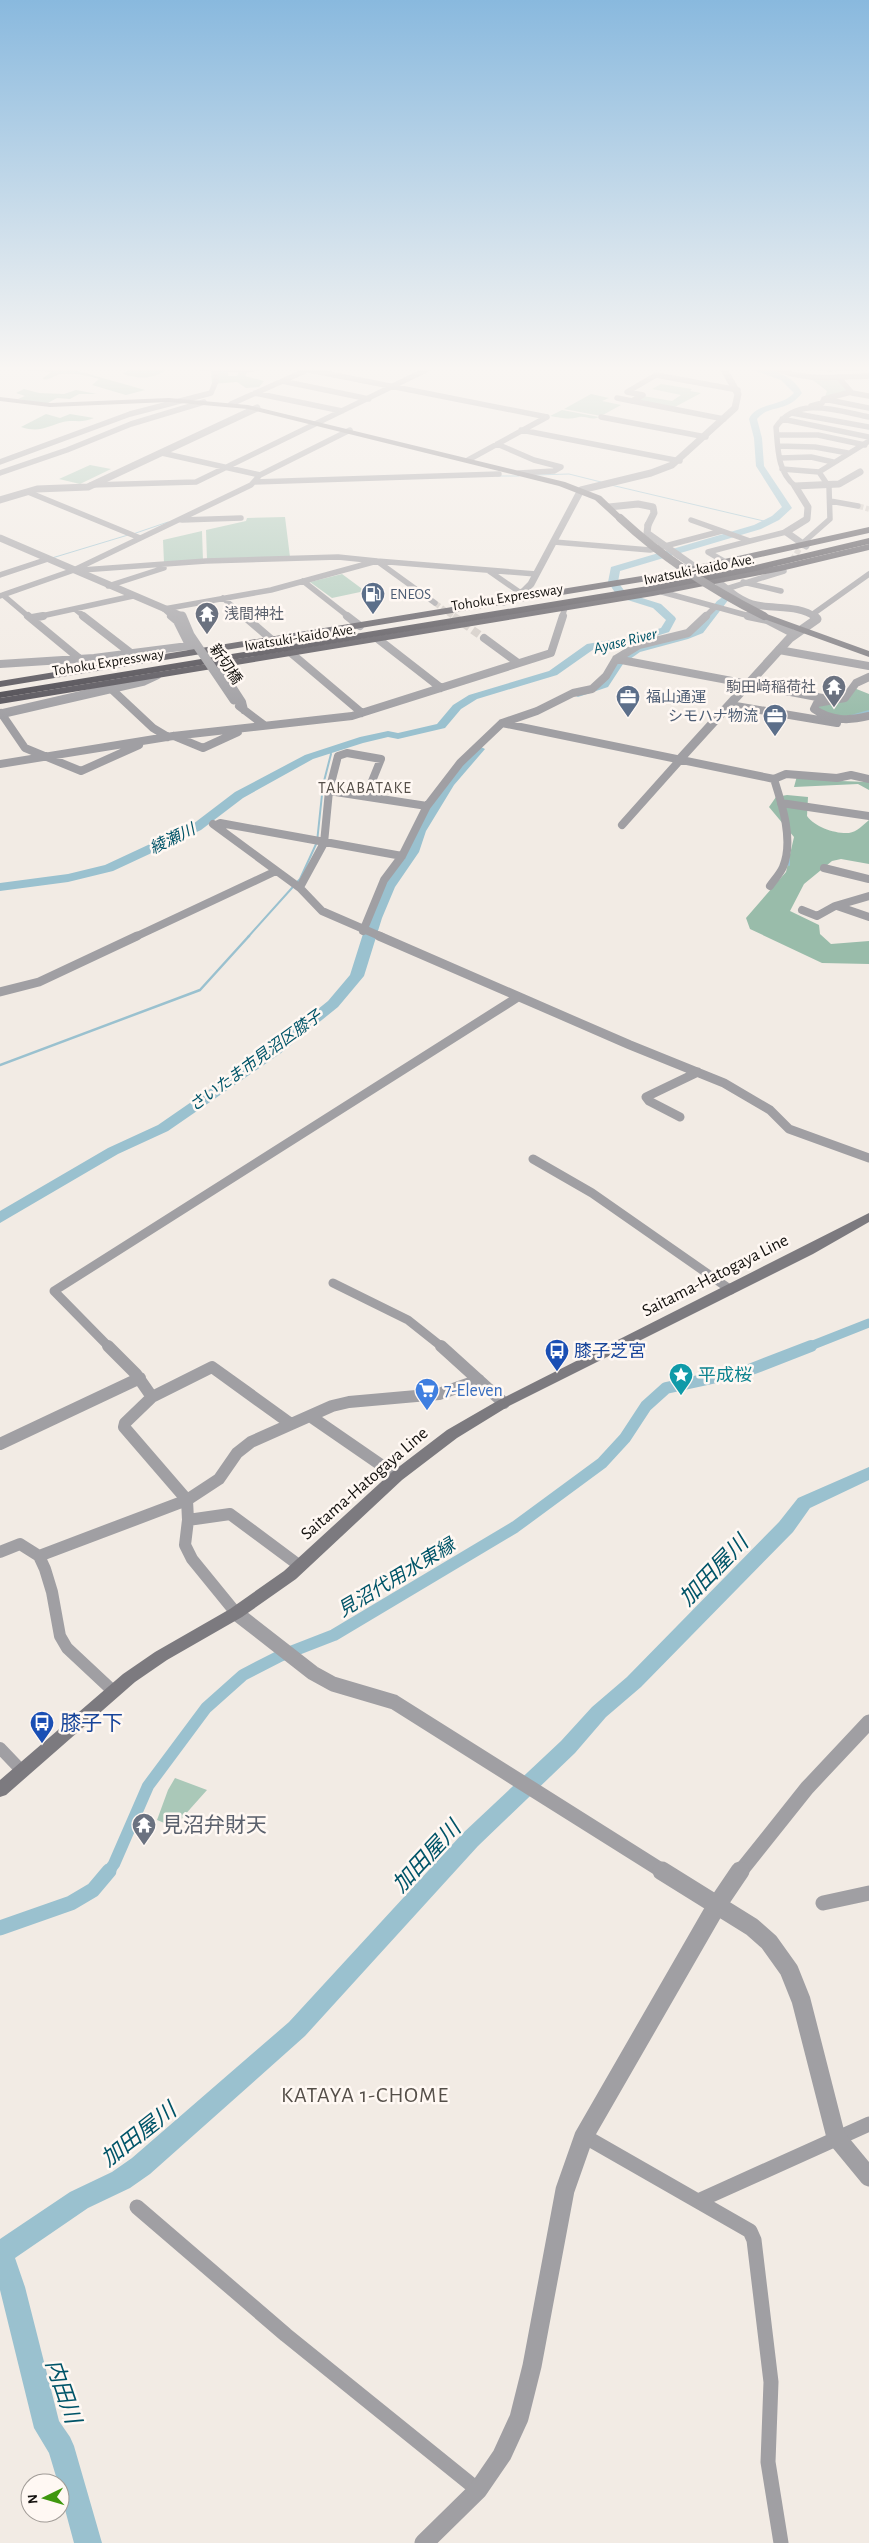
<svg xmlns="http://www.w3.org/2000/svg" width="869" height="2543" font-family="'Alegreya Sans','Noto Sans JP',sans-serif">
<rect width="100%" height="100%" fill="#f2ebe4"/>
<path fill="#aac8b8" d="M801,375l36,3 11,13 -23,6 2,-6 -13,-10z
M661,384l31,5 -2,2 11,2 -28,15 -38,-7 8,-5 29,5 9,-6 -29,-6z
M591,394l18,4 -7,3 19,4 -20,11 -37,-7z
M562,410l37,7c-8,4 -12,-1 -20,0 -12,3 -16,1 -29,-1z
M90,465l21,4 -31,15 -21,-5z
M285,517l5,40 -83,3 -1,-30 40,-9 1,-3z
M202,531l1,30 -39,2 -1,-23z
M342,574l23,17 -33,7 -22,-16z
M175,1778l32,12 -33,37 -17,-7 11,-30z"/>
<path fill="#99bcaa" d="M0,366h75l-4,3 74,21 -19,5 -34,-10 7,-6c-12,-4 -24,-6 -37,-5 -7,0 -12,7 -20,5l9,-7 -40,-3z
M133,366h38c-14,13 -30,14 -48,8z
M222,366h15l-9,4v6h9l2,-4 9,-1 -3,5 19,5 -5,6 -13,1 -9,-6 -25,2 -1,-13z
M24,389l15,4 25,1 12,-4 21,4h-18l-9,5 -13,-1 -11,6 -28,-5 7,-3 -9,-3z
M46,414l14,4 10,-4 24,4c-14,6 -20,1 -31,4 -18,5 -23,11 -42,5z
M854,688l15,6v20l-21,4 -31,-8 1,-6 28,-5z
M797,776l43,5 29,1v8l-11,-6 -64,3z
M787,795l21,2 -1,19c8,11 28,18 42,17 8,-1 14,-8 20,-13v44l-28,-5 -9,2 -28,23 -14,27 29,14 1,9 11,10 38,-3v23l-47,-1 -72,-34 -4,-11 40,-46 8,-35 -25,-30 7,-10z"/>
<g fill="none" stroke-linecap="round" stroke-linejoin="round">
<path stroke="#9ac1cf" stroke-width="1" d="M535,475l34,-1 32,8
M497,476h22
M611,485l157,37
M133,534l35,-12
M52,558l76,-23"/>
<path stroke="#9ac1cf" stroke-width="2" d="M851,716l18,-5
M789,857v8
M248,937l52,-58 17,-37 6,-57 8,-31 -2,-5"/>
<path stroke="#9ac1cf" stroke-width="2.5" d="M0,1065l200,-75 49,-54"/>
<path stroke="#9ac1cf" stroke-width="9" d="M808,1347l61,-24"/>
<path stroke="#9ac1cf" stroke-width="12" d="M108,1872l6,-8 34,-78 58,-78 37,-33 37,-19 54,-21 181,-108 87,-64 23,-25 21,-32 20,-18 83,-18 62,-24"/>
<path stroke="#9ac1cf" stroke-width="15" d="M0,1928l71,-25 22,-13 16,-19"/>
<path fill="#9ac1cf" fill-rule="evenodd" d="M742,366c22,0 50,6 60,27 -15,20 -33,11 -45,26l5,19 2,28 28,42 -13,12 -18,9 -141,42 -2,11 8,11 35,11 14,13 1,2 -7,13 -28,9 -47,8 -37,26 -80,24 -16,10 -16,19 -47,11 -10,-2 -25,6 -50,16 -70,39 -42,32 -88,41 -45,11 -68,9v-8l68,-9 37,-9 88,-41 42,-32 70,-37 55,-18 28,-6 10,2 39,-9 16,-19 16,-10 80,-24 38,-27 52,-9 22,-7 5,-8 -13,-12 -35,-11 -10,-15 3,-15 143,-42 18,-9 10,-9 -26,-41 -2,-28 -5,-19c8,-17 33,-12 45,-26l-13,-13z
M724,596l5,3 -26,34 -15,6 -48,13 -17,12 -15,23 -30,10 -6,-3 28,-11 15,-23 17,-12 49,-13 14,-6 22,-28z
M479,746l6,3 -31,36 -28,46 -7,21 -24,35 -13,31 -18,58 -26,31 -57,46 -113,78 -50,23 -118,69v-12l108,-63 50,-23 113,-78 57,-46 22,-26 18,-57 15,-31 24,-35 7,-21 31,-51 30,-33z
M869,1467v13l-59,28 -17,24 -152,155 -35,30 -31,36 -97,93 -173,190 -155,138 -20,14 -42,20 -73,50 10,29 34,134 11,16 4,9 28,97h-28l-14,-52v-8h-2l-9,-30 -15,-25 -34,-138v-51l70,-47 42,-20 20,-14 157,-136 173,-188 99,-93 31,-34 35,-30 152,-155 19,-24z"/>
<path stroke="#d1cac4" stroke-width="5.5" stroke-dasharray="5.5 2.5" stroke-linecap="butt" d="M858,506l11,3
M787,567l18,-26
M435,603l19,14"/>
<path stroke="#d1cac4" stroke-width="8" stroke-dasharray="8 4" stroke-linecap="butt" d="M453,616l31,22"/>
<path stroke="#a09fa3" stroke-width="5.5" d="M170,366l76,4 22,-4
M289,366l258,51
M772,366c26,16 67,11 97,10
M809,366l19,3 41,-2
M839,378l13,15 17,3
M282,381l87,18
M255,393l87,18
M617,398l107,21
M824,399l27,-7
M632,401l11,-6 -16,-3 29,-17 82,15
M231,404l76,-34
M811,406l11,-3 2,-4 45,9
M792,413l77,14
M601,417l105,20
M782,419l87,18
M521,430l159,31
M777,435h41l47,10
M497,444l37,16 27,7 -7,4 -35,2
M778,446l37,1 33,6
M162,453l98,22
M780,458l31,-1 22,5
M468,460l79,-43
M0,462l130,-48 81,-21 5,-12v-13
M782,469l37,3
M0,473l67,-23 64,-26 73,-22
M254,482l245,-8
M91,485l105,-3 238,-116
M795,486c-18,-15 -17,-38 -19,-59 22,-32 62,-16 93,-10
M28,492l112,46
M830,501l28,5
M182,520l59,-2
M722,531l28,10 -42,11 19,11
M750,541l36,-9
M805,541l25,-22 -1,-32 -10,-15 50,-31
M554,542l96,8 72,-19 -31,-11
M82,570l124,-9 132,-4 39,4 58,42
M489,571l39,27
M0,575l48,-16
M303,581l46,36
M743,582l38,9
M108,586l56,-18
M726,589l58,-18
M662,592l91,25
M3,595l26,22
M0,596l74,-26 177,-85 9,-10 90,-45
M223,598l22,19
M75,609l10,8
M164,609l107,-19 106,-29 159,13
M164,609l9,8
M813,614l56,-40
M37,617l96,-21
M562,617l3,-9
M705,617l9,-9"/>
<path stroke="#a09fa3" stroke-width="8" d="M28,616l52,43
M83,616l49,38
M171,616l6,5 15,30
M244,616l28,24
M347,616l13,10
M748,616l19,4 27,14
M32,618l11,-2
M484,638l34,25
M378,639l63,49
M779,650l90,16
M291,653l71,60
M616,659l217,41
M0,664l94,-6 94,-12
M218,665l24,37 2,8
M869,677l-13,6 -11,15 -28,5 -3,6c17,12 35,12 55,7
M106,684l47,44 15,9
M730,705l107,18
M239,706l25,19
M1,713l24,35 56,23 58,-26
M502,723l272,56
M174,736l29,12 35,-16
M0,764l173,-28 179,-20 199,-63 12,-37
M329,791l98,15
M781,803l88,13
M213,824l87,64 22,23 60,26
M216,825l4,-2 182,33
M622,825l58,-65
M824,868l45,11
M770,886c4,-6 10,-12 13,-19 11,-26 -1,-63 -9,-88l12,-5 51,4 14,-3 18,4
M300,887l24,-44 5,-52 9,-35 9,-3 34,6 -15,37
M837,906l32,11
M802,910l15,6 18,-10 34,-10
M363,931l21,-51 18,-24 25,-50 33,-43 42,-40 35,-12 36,-18 19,-4 14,-13 10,-17 23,-14 49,-12 18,-17
M135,937l141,-66"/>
<path stroke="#a09fa3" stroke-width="9" d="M379,936l251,109 94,38 46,27 19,19 80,29
M0,992l39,-10 98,-46
M680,1117l-31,-16 -3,-4 52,-25
M533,1159l59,34 139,97
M333,1283l75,37 34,27
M109,1347l-55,-56 464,-294"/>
<path stroke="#a09fa3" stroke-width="12" d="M108,1346l28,28 16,23
M441,1346l63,57
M310,1416l87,60
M0,1444l140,-66
M188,1520l42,-6 70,52
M0,1552l20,-8 19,12 6,13 7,23 8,44 7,12 46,43
M39,1556l148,-56 32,-21 18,-26 14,-11 81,-36 17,-4 90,-8 40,-14
M236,1613l-44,-54 -7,-14 3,-25 -1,-20 -63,-73 1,-4 27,-26 60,-30 79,57
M0,1748l22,23"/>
<path stroke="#a09fa3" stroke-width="15" d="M823,1903l46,-10
M584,2136l166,95 4,9 17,142 -3,80 13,81
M698,2201l171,-77
M137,2207l149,128 192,155"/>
<path stroke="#a09fa3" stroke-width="7" d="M0,500l37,-11 51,-2 169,-79
M609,507l29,-3 15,3 1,6 -6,12
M0,538l182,78
M806,546l-20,-14 21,-13 1,-12 -13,-21 44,-2 21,-12
M678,555l20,14
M717,581c12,10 25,21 40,24 18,4 43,0 58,12
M504,602l20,-11 7,-7 50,-94 70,-17 21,-8 63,-57 3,-14 -16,-28"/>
<path stroke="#a09fa3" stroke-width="9" d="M0,714l144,-33 13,-6
M680,759l110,-121 27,-19 -3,-3"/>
<path stroke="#a09fa3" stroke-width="15" d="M236,1613l77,60 20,11 61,18 270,170
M740,1872l67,-84 62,-66"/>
<path stroke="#a09fa3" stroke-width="19" d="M662,1871l90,56 17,15 20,28 12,30 35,137 33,40
M424,2543l54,-53 24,-35 17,-37 13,-52 33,-176 19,-54 133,-231 23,-34"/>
<path fill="#7c7a7f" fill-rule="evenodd" d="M0,397l50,6 119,-5 79,7 317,77 36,14 23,22 -7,2 -22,-20 -36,-14 -311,-77 -79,-7 -119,5 -50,-6z
M764,613l105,38v6l-108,-39v-4z
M869,1213v9l-56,32 -304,152 -52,32 -55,42 -106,99 -54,38 -75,43 -32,22 -129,113 -6,2v-17l123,-106 32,-22 75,-43 54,-38 108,-99 55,-42 52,-30z"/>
<path fill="#58555c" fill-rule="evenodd" d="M869,527v6l-203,45 -666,109v-6l666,-109z
M869,544v6l-88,21 -128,25 -653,108v-6l653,-108 128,-25z"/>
<path fill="#4d4a51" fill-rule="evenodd" d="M869,538v6l-113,27 -102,20 -654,107v-6l654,-107 102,-20z"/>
<path stroke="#a09fa3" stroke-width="7" d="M648,525l-1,8 31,22"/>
<path stroke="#a09fa3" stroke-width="9" d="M182,616l8,19 44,65"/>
<path stroke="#7c7a7f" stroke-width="8" d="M620,518c43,40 92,72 144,98"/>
</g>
<linearGradient id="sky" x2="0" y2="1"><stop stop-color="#89b9de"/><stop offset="0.51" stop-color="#f9f6f3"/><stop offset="1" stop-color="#f9f6f3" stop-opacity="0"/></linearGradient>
<rect width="869" height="722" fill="url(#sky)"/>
<defs>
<symbol id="fuel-pin" viewBox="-11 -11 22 30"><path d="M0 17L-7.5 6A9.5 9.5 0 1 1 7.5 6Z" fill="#5c6f8a" stroke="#fff8f3"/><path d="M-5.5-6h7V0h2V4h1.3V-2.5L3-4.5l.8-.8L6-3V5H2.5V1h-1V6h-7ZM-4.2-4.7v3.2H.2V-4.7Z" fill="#fff"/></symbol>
<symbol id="temple-pin" viewBox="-11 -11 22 30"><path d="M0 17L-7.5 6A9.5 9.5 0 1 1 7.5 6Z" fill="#6b7280" stroke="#fff8f3"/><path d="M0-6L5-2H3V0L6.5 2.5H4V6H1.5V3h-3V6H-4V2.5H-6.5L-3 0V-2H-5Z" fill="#fff"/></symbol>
<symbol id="office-pin" viewBox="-11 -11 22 30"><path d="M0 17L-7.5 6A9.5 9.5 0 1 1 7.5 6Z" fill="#5c6f8a" stroke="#fff8f3"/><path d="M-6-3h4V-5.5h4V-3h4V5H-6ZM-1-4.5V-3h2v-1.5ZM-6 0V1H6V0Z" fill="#fff"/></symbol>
<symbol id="bus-pin" viewBox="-11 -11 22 30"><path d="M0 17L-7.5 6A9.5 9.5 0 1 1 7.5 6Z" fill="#1a4fb4" stroke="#fff8f3"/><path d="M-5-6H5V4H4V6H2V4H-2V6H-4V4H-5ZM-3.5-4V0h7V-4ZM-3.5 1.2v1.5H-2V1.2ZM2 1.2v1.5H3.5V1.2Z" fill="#fff"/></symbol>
<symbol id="sight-pin" viewBox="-11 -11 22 30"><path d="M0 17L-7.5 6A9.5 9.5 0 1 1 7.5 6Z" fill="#0f9aa8" stroke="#fff8f3"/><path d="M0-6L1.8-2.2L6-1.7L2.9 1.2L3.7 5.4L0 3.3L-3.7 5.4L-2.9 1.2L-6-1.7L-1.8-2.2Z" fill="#fff"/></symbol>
<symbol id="supermarket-pin" viewBox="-11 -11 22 30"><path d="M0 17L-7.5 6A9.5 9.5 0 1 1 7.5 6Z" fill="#3f7fe0" stroke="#fff8f3"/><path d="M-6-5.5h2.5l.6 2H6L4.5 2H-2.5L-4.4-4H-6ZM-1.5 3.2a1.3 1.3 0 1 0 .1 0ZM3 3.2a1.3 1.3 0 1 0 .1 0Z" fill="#fff"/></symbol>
</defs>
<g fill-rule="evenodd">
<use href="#fuel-pin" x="359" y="580" width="28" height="38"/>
<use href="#temple-pin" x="193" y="600" width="28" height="38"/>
<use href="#temple-pin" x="820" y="673" width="28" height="38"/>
<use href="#office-pin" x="614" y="683" width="28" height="38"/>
<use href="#office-pin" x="761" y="702" width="28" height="38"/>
<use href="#bus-pin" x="543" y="1337" width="28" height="38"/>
<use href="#sight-pin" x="667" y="1361" width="28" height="38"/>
<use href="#supermarket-pin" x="413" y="1376" width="28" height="38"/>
<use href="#bus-pin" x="28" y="1709" width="28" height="38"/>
<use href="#temple-pin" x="130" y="1811" width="28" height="38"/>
</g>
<g text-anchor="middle" stroke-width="5" stroke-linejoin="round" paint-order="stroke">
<g font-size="15" fill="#13110e" stroke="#fff8f3">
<text transform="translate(699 569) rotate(-11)" y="5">Iwatsuki-kaido Ave.</text>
<text transform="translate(507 597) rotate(-9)" y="5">Tohoku Expressway</text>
<text transform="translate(300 637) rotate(-9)" y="5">Iwatsuki-kaido Ave.</text>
<text transform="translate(108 662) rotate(-9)" y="5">Tohoku Expressway</text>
<text transform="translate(226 664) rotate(56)" y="5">新切橋</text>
</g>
<g font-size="15" fill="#4e5e75" stroke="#fff8f3" text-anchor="start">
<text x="390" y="599">ENEOS</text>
<text x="646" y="702">福山通運</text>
<text x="758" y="721" text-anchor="end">シモハナ物流</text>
</g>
<g font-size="15" fill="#5b616d" stroke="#fff8f3" text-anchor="start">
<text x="224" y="619">浅間神社</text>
<text x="816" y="692" text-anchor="end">駒田﨑稲荷社</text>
</g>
<g font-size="16" font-style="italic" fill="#005468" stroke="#fff8f3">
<text transform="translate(625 640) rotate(-14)" y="6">Ayase River</text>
<text transform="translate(172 838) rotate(-26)" y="6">綾瀬川</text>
<text transform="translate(255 1060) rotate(-36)" y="6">さいたま市見沼区膝子</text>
</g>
<g font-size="16" letter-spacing="1" fill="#554f49" stroke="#fff8f3">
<text x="365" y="793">TAKABATAKE</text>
</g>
<g font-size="18" fill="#13110e" stroke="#fff8f3">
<text transform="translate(715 1275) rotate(-27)" y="6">Saitama-Hatogaya Line</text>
<text transform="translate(364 1483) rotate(-41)" y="6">Saitama-Hatogaya Line</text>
</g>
<g font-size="18" fill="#164399" stroke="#fff8f3" text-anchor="start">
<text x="574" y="1357">膝子芝宮</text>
</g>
<g font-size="18" fill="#0d838f" stroke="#fff8f3" text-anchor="start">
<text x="698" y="1381">平成桜</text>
</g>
<g font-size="18" fill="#366cbe" stroke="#fff8f3" text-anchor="start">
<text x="444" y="1396">7-Eleven</text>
</g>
<g font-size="19" font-style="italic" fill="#005468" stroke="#fff8f3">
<text transform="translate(396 1577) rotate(-31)" y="7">見沼代用水東縁</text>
</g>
<g font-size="21" fill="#164399" stroke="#fff8f3" text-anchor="start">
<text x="60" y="1730">膝子下</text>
</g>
<g font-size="21" fill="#5b616d" stroke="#fff8f3" text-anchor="start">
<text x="162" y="1832">見沼弁財天</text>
</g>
<g font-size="22" font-style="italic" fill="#005468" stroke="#fff8f3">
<text transform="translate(713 1570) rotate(-46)" y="8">加田屋川</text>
<text transform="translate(426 1856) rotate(-47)" y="8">加田屋川</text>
<text transform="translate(138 2134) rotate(-38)" y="8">加田屋川</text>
<text transform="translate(64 2391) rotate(71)" y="8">内田川</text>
</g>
<g font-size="22" letter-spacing="1" fill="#554f49" stroke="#fff8f3">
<text x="365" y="2102">KATAYA 1-CHOME</text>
</g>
</g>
<g transform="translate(45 2498) rotate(265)"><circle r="24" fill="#fff8f3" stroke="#a19c97"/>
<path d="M0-4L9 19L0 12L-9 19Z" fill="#3f970e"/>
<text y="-8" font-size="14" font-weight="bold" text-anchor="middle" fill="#13110e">N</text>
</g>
</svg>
